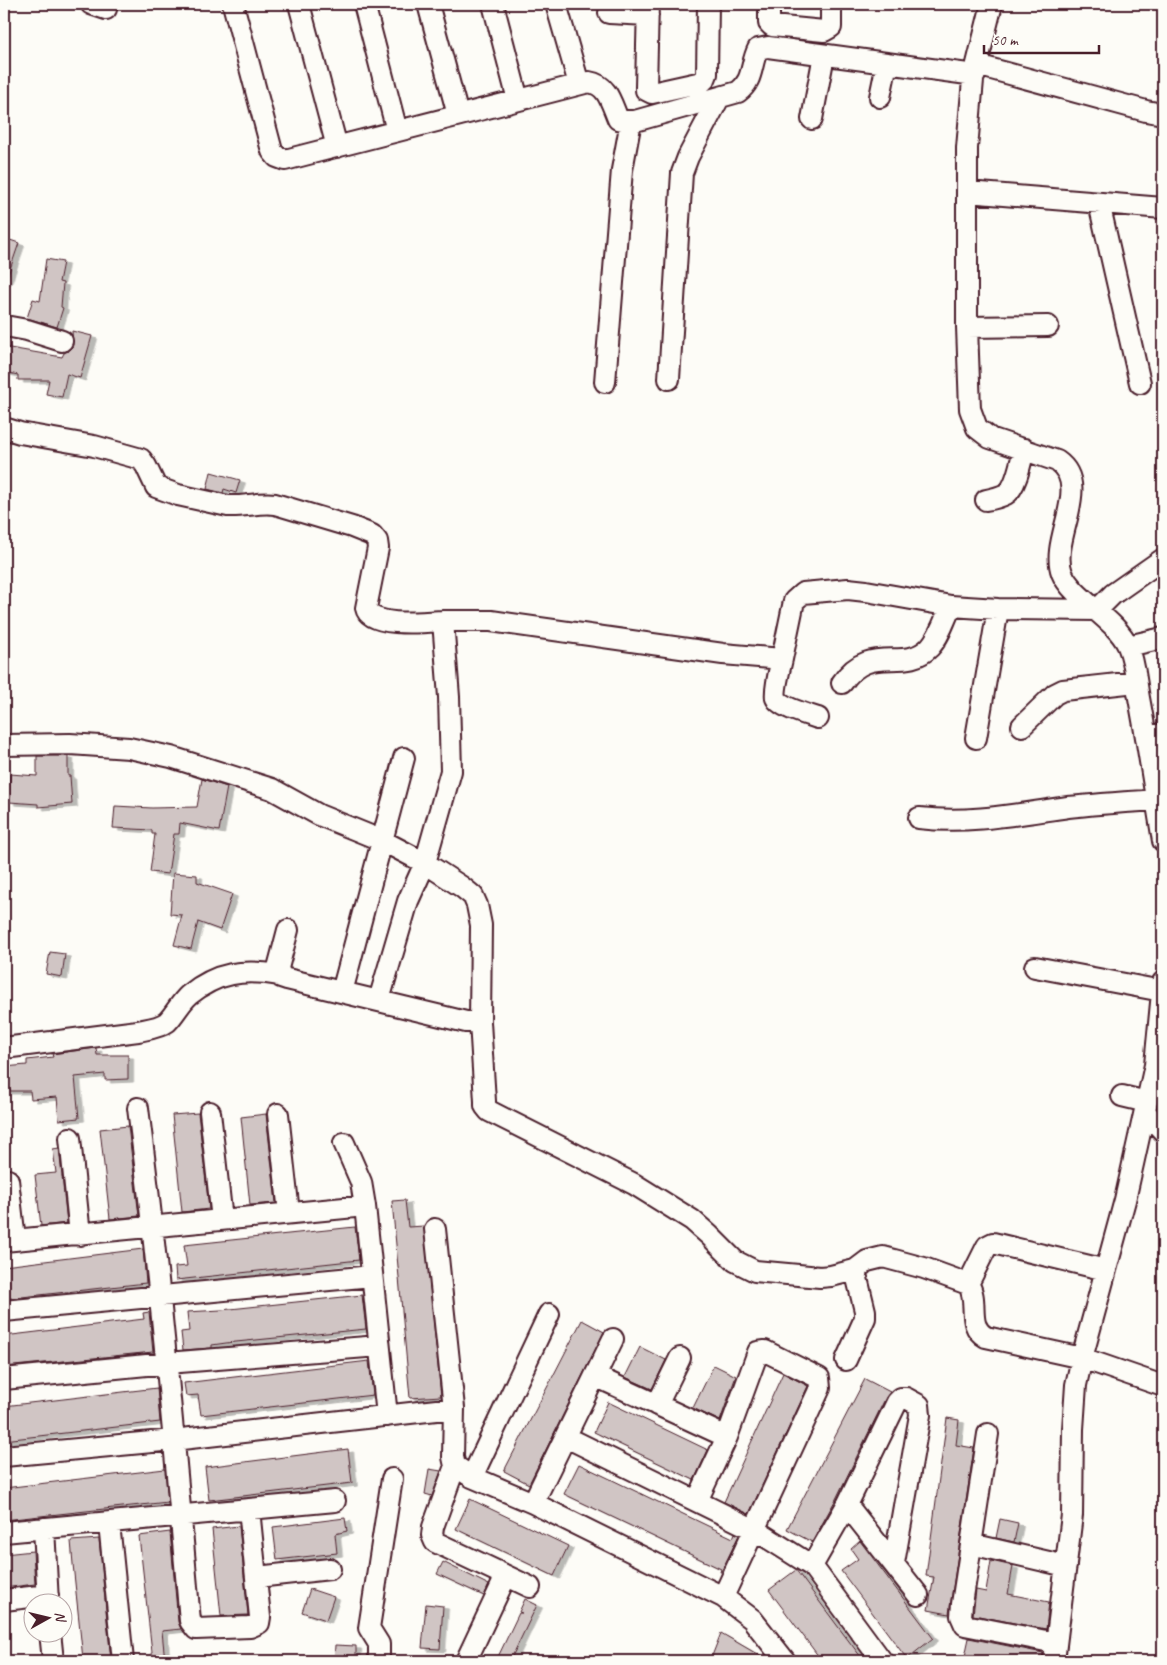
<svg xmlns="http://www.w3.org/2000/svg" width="1167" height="1665" font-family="Caveat,sans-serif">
<defs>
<filter id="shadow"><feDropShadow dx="5.5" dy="3" stdDeviation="0" flood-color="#0004"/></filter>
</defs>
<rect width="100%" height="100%" fill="#fdfcf7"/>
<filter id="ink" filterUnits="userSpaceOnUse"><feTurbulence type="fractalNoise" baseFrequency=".02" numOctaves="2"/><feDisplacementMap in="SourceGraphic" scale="10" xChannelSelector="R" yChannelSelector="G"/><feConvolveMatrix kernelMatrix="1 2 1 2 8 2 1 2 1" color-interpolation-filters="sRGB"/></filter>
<g filter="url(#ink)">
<path fill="#d0c5c4" stroke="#4a1f2b" filter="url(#shadow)" d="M4,238l15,5 -13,38h-2z
M46,259l17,3 -4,20 4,1 -2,24 2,1 -6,19 -30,-9 6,-19 7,2z
M72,331l20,5 -12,42 -13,-4 -5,23 -16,-3 3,-14h-31v-5l-14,-3v-25l58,10 2,-4 6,-3 3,-5z
M211,472l29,8 -4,13 -12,-4 -1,4 -16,-4z
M37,756h31v20h2l2,28 -34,3v-3l-29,-2 1,-28 27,2z
M202,779l25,8 -8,44 -39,-8 -1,11h-5l-6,40 -18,-2 5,-38h-3v-4l-39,-2 2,-22 37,2 45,-1z
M173,873l24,2v7l35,12 -12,36 -22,-8 -7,27 -17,-4 8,-30 -12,-1z
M50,952l15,2 -3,23 -16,-3z
M96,1048l1,7h31v24l-23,1v-6l-30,3 4,41 -20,2 -2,-23 -26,2 -1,-8h-26v-24l23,-2v-5l26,-3 -1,-3z
M198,1113l11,96 -27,3 -10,-97z
M266,1114l10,89 -26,2 -9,-88z
M128,1126l11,90 -29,3 -10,-90z
M59,1148l8,75 -26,3 -6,-51 21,-2 -3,-24z
M405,1200l3,27 16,-1 17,170 -31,2 -18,-197z
M355,1227l4,33 -183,20 -1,-13 12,-1 -3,-21z
M143,1249l3,34 -142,16v-14h3l-3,-19z
M362,1295l4,34 -140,14 -14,2v3l-29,2 -2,-18 8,-1 -2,-19 34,-2z
M149,1312l4,40 -149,15v-31l140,-17 -1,-6z
M582,1320l22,12 -75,152 -25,-13z
M640,1347l26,13 -14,29 -27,-12z
M369,1361l4,34 -172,20 -3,-20 -12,1 -2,-13z
M714,1365l22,11 -16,45 -27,-13z
M783,1373l25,13 -59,128 -25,-12z
M865,1379l25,13 -4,5 -50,102 -24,43 -25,-13z
M157,1388l3,34 -156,18v-34z
M608,1402l100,48 -14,30 -100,-48z
M947,1418l12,2 -3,25 18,3 -25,166 -21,-4 6,-33 -8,-1z
M348,1449l4,34 -143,17 -4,-33z
M579,1464l154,74 2,-5 4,2 -18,37h-1l1,-3 -157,-75z
M165,1469l3,33 -164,18v-32z
M429,1469l12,2 -9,25 -7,-2z
M470,1499l98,47 -14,30 -98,-47z
M345,1518l2,13 -12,3 2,19 -60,7 -4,-33z
M1000,1519l18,4 -4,19 -18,-4z
M239,1526l9,89 -27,1 -9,-87z
M170,1532l8,90 3,7 -19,2 3,30h-12l-14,-125z
M99,1539l12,122h-7v-4l-21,2 -10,-95 -2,-23z
M860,1541l73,97 -26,21 -66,-88 17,-12 -7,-10z
M33,1551l2,33 -31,4v-34z
M991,1561l22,5 -5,28 41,8 -3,27 -73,-14 3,-25 10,2z
M443,1562l46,23 -5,11 -47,-22z
M796,1570l43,58 25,33h-42l-9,-12 -44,-59z
M310,1589l24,8 -8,23 -24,-8z
M525,1599l12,6 -27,56h-14l23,-48h3l-3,-1z
M426,1604l17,2 -3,43 -18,-1z
M721,1633l48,28h-59z
M969,1638l74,15 -1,8h-78z
M335,1645l21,1v15h-22z"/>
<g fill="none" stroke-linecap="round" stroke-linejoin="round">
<defs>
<path id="minor" d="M91,4l15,5
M233,4l39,147 5,6 8,3 304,-78c19,3 22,21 29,37l9,2h8l103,-29c16,-12 12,-27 20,-43l10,-2 207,28
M299,4l38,143
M364,4l33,127
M428,4l30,111
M493,4l25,96
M556,4l23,80
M648,4l-2,83v3l6,3 50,-11 3,-3 2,-5 1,-70
M769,4v19l3,3 52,5 7,-4v-23
M992,4l-19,76 -6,68v179l3,82 7,19 13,10 67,23c36,25 -8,79 5,112 10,25 54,46 66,73 7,16 8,36 11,52 9,48 16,95 24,143
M609,13l39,2
M977,65l169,46 17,3
M880,97l7,-34
M812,119l12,-64
M967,192l196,16
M1099,203l41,180
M5,326l22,4 35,11
M967,327l81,-1
M669,379l13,-206 6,-16 31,-59
M605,382l17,-212 9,-49
M4,428l16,5 74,13 47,13 5,7 10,21 22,8 50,11c16,1 31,-4 47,-2l77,23 20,8 5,6 1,7 -12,60c4,20 61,14 77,13l6,76 2,74 -26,92 -17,38 -29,99
M986,500c6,-1 14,-3 20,-6 10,-6 15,-33 18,-45
M443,621h48l232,33 59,5 12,-58 9,-8 45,-4 18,2 85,15 47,3 99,1 16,-16 50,-35
M1128,646l35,-8
M782,659c-2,9 -8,31 -6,39 3,9 33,17 42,20
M842,683c28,-42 62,-9 88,-36 10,-11 15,-28 21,-41
M1022,726l33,-32 8,-4 73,-8
M1146,735h17
M976,738l22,-129
M4,745l66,-1 59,4 42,9 101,32 47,26 64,26 42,22 37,24 11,9 4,9 4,20 -1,97
M919,818c50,6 99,-4 149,-11 29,-3 59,-5 88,-7
M288,930l-10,38 3,9 6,2 179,43h14l5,79v5l4,5 145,73 58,36 17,15 26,26 20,10 65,6 11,-1 24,-6 12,-9 16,-4 41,11 44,16c12,17 -3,41 18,53l96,21 81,28
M1035,967l127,24
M342,992l62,-234
M4,1048l134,-17c9,-2 21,-3 29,-9 8,-8 13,-19 22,-27 28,-23 55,-26 90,-20
M1122,1096l25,6
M138,1108c22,171 37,342 52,513l6,8 54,-2 9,-4 1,-6 -11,-108
M210,1112l12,108
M278,1114l11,99
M1149,1116l14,15
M70,1138l10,97
M344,1143l17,39 4,24
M8,1180l7,60
M435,1229l19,179 -1,49 2,9 17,11 61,26 190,94 29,22 33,42
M4,1241l361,-35 22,210
M968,1284l19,-38 6,-3 113,27
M4,1311l368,-35
M846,1360l19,-42v-7l-10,-41
M595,1376l132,61 -30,64
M4,1379l163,-16 212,-17
M657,1405l23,-47
M988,1434l-26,170 -1,12 4,9 91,18
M566,1437l189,93 57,36 35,-61 50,-103 4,-4h5l13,7 1,10 -26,148
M4,1456l169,-16 281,-32
M455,1466l-22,61 -1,8 3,7 95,45
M472,1477l77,-163
M533,1503l80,-164
M847,1505l71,90
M109,1523l14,138
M44,1528l4,74
M4,1532l331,-31
M971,1544l95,22
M812,1566l70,95
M257,1577l73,-8
M723,1597l97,-209 -1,-10 -54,-27 -7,1 -31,85
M4,1600l44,-5
M50,1632l3,29
M379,1661v-17l-10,-16 23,-149
M466,1661l40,-85
M1054,1661l18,-146 1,-86 3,-44 6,-27 43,-158 30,-135 8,-83"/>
</defs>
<use href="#minor" stroke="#4a1f2b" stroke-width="24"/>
<use href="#minor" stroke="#fdfcf7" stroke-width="20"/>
</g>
</g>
<rect width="1167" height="1665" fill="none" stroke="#fdfcf7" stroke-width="20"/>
<rect x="10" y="10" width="1147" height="1645" fill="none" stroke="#4a1f2b" stroke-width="2" filter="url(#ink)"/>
<g transform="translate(48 1618) rotate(82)"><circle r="24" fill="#fdfcf7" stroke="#b5a4a5"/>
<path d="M0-4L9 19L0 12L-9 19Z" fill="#4a1f2b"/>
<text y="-8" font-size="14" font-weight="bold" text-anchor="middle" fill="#4a1f2b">N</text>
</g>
<path d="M984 45v8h115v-8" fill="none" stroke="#4a1f2b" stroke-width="2.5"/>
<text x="992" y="45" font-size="15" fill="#4a1f2b" stroke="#fdfcf7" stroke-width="4" paint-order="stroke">50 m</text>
</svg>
